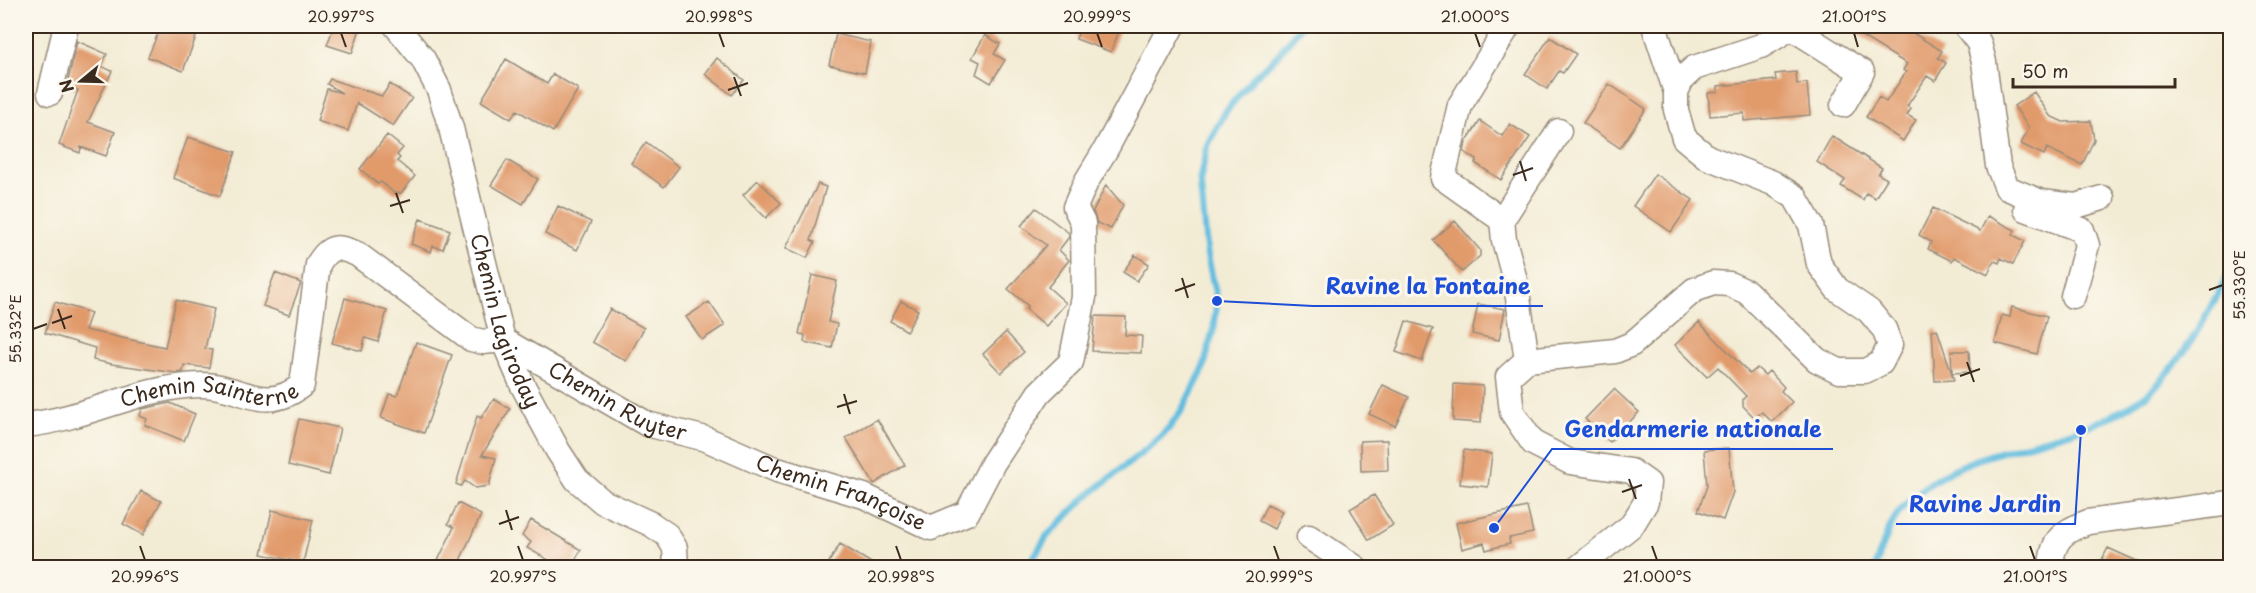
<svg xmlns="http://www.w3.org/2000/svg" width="2256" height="593" font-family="'Playpen Sans',sans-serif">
<rect width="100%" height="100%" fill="#fbf7ec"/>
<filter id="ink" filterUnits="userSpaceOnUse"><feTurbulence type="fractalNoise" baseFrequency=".0167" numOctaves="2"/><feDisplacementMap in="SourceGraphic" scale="12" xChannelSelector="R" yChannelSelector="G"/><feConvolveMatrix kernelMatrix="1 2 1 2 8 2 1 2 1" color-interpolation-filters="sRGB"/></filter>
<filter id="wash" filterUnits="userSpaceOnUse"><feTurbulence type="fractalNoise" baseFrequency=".008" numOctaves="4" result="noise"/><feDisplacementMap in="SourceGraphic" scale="24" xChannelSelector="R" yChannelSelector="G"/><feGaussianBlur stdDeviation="1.35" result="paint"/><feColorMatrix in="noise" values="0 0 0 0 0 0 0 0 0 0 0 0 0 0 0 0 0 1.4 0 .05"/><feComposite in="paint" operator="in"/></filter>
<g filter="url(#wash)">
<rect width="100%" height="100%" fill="#f3ecd5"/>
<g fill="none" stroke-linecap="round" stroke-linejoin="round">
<path stroke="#62bddf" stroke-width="7" d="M1027,568l20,-32 39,-39 68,-54 14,-14 14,-19 21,-40 11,-43 3,-26 -10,-48 -7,-73 7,-34 19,-35 28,-34 23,-21 24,-30
M1875,568c7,-19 13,-43 26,-58 60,-71 158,-58 230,-105 6,-4 14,-8 19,-13 35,-32 58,-80 80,-121"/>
</g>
<g id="blocks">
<path fill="#e19a6b" d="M161,26h39l-17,45 -35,-14z
M334,26h27l-9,27 -25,-8z
M1081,26h40l-10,26 -35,-13z
M1845,26h57l40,25 -4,7 8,5 -11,18 -8,-5 -20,30 4,3 -4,6 9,5 -13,21 -37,-24 13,-20 7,5 20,-30 -3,-2 4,-6z
M836,34l35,8 -6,31 -36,-8z
M985,35l15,9 -6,10 11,6 -14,23 -15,-9 4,-12 -8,-4z
M1550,37l26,17 -13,19 -4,-2 -12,18 -22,-15z
M77,41l30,13 -6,12 11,5 -24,51 27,10 -9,24 -25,-9 -1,6 -21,-8 19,-55 -11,-5z
M717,58l27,22 -12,15 -27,-21z
M506,59l41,25 6,-10 25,15 -25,43 -36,-22 -6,9 -30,-18z
M1796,72l1,12 10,-1 3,32 -66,6v-8l-34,3 -2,-23 10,-1v-6l58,-6 -1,-6z
M330,79l52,17 8,-12 22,14 -19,28 -36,-23 -9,28 -31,-10 10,-32 15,4 -15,-9z
M1609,84l37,25 -26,39 -37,-25z
M2034,92l16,24 13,6 28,-1 3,19 -12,25 -35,-17 -3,7 -23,-11 8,-16 -15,-22z
M1480,121l22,15 8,-12 20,13 -29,43 -26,-17 2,-3 -13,-8 2,-10z
M387,135l16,13 -6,7 3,3 -3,3 18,15 -14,17h-7l-13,-11 -3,2 -18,-15z
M1832,136l50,32 -4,6 9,5 -12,19 -9,-5 -3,7 -22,-14 4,-6 -28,-18z
M188,137l48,15 -16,44 -47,-18z
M646,142l33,25 -15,20 -33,-24z
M507,160l31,19 -15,25 -32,-19z
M1655,174l38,26 -22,32 -38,-26z
M758,180l23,23 -15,15 -23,-23z
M818,184l8,3 -15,53 4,2 -8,16 -21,-10z
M1106,185l17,20 -12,24 -14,-6 -4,-12z
M558,206l33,16 -14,28 -32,-16z
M1036,208l33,25v4l-10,13 10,10 -21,27 18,16 -20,23 -20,-17 2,-3 -20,-17 38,-44 -25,-19z
M1933,208l47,23 8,-15 27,14 -2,5 12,6 -12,23 -12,-6 -2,5 -5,-2 -6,13 -34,-17 -2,4 -24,-12 3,-7 -12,-7z
M420,219l30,11 -7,19 -10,-3 -2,6 -20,-8z
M1455,221l25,29v6l-18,16 -29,-32z
M1135,255l14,9 -12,17 -14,-9z
M275,273l26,10 -12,32 -26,-9z
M812,275l25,6 -9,41 9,2 -5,24 -28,-6 1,-7 -6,-1z
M345,298l42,13 -9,31 -13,-4 -3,13 -30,-8z
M176,300l38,9 -9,40 7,1 -3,18 -25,-3 -1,7 -7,1 -64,-9 -19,-4 2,-12 -50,-15 10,-31 36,11 -6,17 80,17z
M901,301l17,9 -11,21 -17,-10z
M709,302l16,23 -23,15 -16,-23z
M1478,304l27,5 -6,31 -27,-6z
M2012,307l35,9 -10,38 -42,-11 7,-28 8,2z
M610,309l34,19 -18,33 -34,-19z
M1095,316l31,1 -1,18 17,1 -1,17 -49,-2z
M1406,321l27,8 -11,32 -26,-9z
M1699,322l51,52 7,-6 8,7 4,-4 15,16 -3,4 11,11 -20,20 -10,-10 -7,6 -12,-12v-7l3,-3 -28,-29 -11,10 -32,-32z
M1937,329l17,51 -19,1 -3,-51z
M1006,332l18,20 -23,21 -18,-19z
M416,342l36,13 -28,78 -43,-15 8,-24 8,2z
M1951,351h18l1,21 -18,1z
M1454,384l29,2 -2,37 -28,-2z
M1383,385l26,12 -14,29 -26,-12z
M1614,389l25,23 -29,30 -25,-23z
M494,399l16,10 -28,46 14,3 -7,28 -14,2 -10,-7 -4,5 -5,-2 21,-68 4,2z
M170,403l25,11 -11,27 -39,-16 2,-6 -7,-3 2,-7z
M299,419l41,9 -11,47 -41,-10z
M877,419l28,46 -31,19 -28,-46z
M1387,440l1,30 -27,1 -1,-30z
M1729,448l4,44 -10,28 -25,-9 9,-25 -3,-36z
M1464,450l28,4 -4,33 -28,-3z
M141,491l20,10 -18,34 -20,-11z
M1374,495l19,30 -24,15 -19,-31z
M458,503l23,12 -24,52h-22l19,-40 -6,-3z
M1267,504l15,7 -8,18 -15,-8z
M1527,507l6,26 -24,5 1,6 -13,3 -11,3 -2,-7 -22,6 -6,-26z
M272,510l41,10 -10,43 -41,-9z
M531,520l50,30 -10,17h-10l-34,-19 4,-6 -9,-6z
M840,544l38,23h-52z
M2108,548l42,19h-52z"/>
</g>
</g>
<g filter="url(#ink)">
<use href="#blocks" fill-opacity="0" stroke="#978b7a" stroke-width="1.5"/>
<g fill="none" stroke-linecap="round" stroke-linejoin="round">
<defs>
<g id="minor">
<path id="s1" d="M396,26l27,33 16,31 12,38 52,212 20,46 35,65 19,29 26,22 48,22 16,11 8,13 1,20"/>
<path d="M1654,26l22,66"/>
<path d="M1966,26l13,17 5,19 14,104 9,22 34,14 35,4 26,-8"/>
<path d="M1792,28l70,44 -19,33"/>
<path d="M50,93l16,-67"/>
<path d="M2026,209l56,21 5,15 -14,51"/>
<path d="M1502,220l-59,-42 17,-73 47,-77"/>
<path d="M1527,360l-11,-76 -12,-44 -2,-20 57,-89"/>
<path id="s2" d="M26,425c60,-6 115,-39 175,-40 39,-1 63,31 101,0l16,-121c13,-20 19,-18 39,-10l114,85 12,3 20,-2 144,84 59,15 71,31 87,26 67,32 36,-15 26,-50 46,-70 32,-31 13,-65 -1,-74 -8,-16 11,-25 20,-33 66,-123"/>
<path d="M1309,537l47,31"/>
<path d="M1578,568l54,-43 14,-23 2,-19 -17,-12 -61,-9 -37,-19 -21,-31 -4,-35 19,-17 88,-9 17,-7 62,-54 19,-7 16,1 18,8 70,68 22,11h26l16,-8 9,-18 -6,-16 -15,-18 -32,-22 -18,-25 -8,-39 -16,-28 -22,-14 -66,-26 -23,-19 -8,-28v-18l6,-13 12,-11 67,-22 33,-20"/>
<path d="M2051,568c1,-29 12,-37 37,-46l142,-19"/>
</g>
</defs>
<use href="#minor" stroke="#978b7a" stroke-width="27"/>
<use href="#minor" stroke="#fff" stroke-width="24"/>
</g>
</g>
<path fill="none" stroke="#3b2a1e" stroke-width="2" d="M341,33l5,14M719,33l5,14M1097,33l5,14M1475,33l5,14M1854,33l4,14M734,77l7,19M728,90l20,-7M1520,161l6,20M1513,175l20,-7M396,193l7,20M390,206l20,-6M1182,278l6,20M2209,290l14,-5M1175,291l20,-7M58,309l7,20M52,323l20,-7M33,329l14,-5M1967,362l7,20M1960,376l20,-7M844,394l6,20M837,407l20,-6M1629,479l7,20M1622,492l20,-7M506,510l6,20M499,524l20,-7M140,546l5,14M518,546l5,14M896,546l5,14M1274,546l5,14M1652,546l5,14M2030,546l5,14"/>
<g text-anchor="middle" stroke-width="6" stroke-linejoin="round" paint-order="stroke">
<g font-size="21" fill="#3b2a1e" stroke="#fbf7ec">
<text dy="7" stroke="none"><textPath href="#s1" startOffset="318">Chemin Lagiroday</textPath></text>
<text dy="7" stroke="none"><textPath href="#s2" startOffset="189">Chemin Sainterne</textPath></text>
<text dy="7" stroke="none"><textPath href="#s2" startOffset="760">Chemin Ruyter</textPath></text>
<text dy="7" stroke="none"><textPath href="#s2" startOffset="1002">Chemin Françoise</textPath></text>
</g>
</g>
<path fill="none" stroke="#1d4ed8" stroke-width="2" d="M1217 301L1313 306H1543M1494 528L1552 449H1833M2081 430L2075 524H1896"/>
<g fill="#1d4ed8" stroke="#fbf7ec" stroke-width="2">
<circle cx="1217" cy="301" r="6"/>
<circle cx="1494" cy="528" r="6"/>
<circle cx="2081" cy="430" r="6"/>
</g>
<g font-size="22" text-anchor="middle" font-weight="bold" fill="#1d4ed8" stroke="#fbf7ec" stroke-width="6" stroke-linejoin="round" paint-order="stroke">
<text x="1428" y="294">Ravine la Fontaine</text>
<text x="1693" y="437">Gendarmerie nationale</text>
<text x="1985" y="512">Ravine Jardin</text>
</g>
<rect width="2256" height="593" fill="none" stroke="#fbf7ec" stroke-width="66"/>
<g transform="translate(81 81) rotate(251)" stroke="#fbf7ec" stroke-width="4.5" paint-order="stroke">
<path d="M0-4.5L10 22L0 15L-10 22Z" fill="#3b2a1e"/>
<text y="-9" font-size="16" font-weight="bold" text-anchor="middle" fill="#3b2a1e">N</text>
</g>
<path d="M2013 78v9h162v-9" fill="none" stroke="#3b2a1e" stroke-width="3"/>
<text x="2022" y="78" font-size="18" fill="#3b2a1e" stroke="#fbf7ec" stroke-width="4.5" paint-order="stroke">50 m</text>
<rect x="33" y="33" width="2190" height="527" fill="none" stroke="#3b2a1e" stroke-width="2"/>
<g font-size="15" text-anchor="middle" fill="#3b2a1e">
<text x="341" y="22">20.997°S</text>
<text x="719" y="22">20.998°S</text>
<text x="1097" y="22">20.999°S</text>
<text x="1475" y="22">21.000°S</text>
<text x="1854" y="22">21.001°S</text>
<text transform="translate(2240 285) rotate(-90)" y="5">55.330°E</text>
<text transform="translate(16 329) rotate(-90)" y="5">55.332°E</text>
<text x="145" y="582">20.996°S</text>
<text x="523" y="582">20.997°S</text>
<text x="901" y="582">20.998°S</text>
<text x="1279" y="582">20.999°S</text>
<text x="1657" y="582">21.000°S</text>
<text x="2035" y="582">21.001°S</text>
</g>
</svg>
